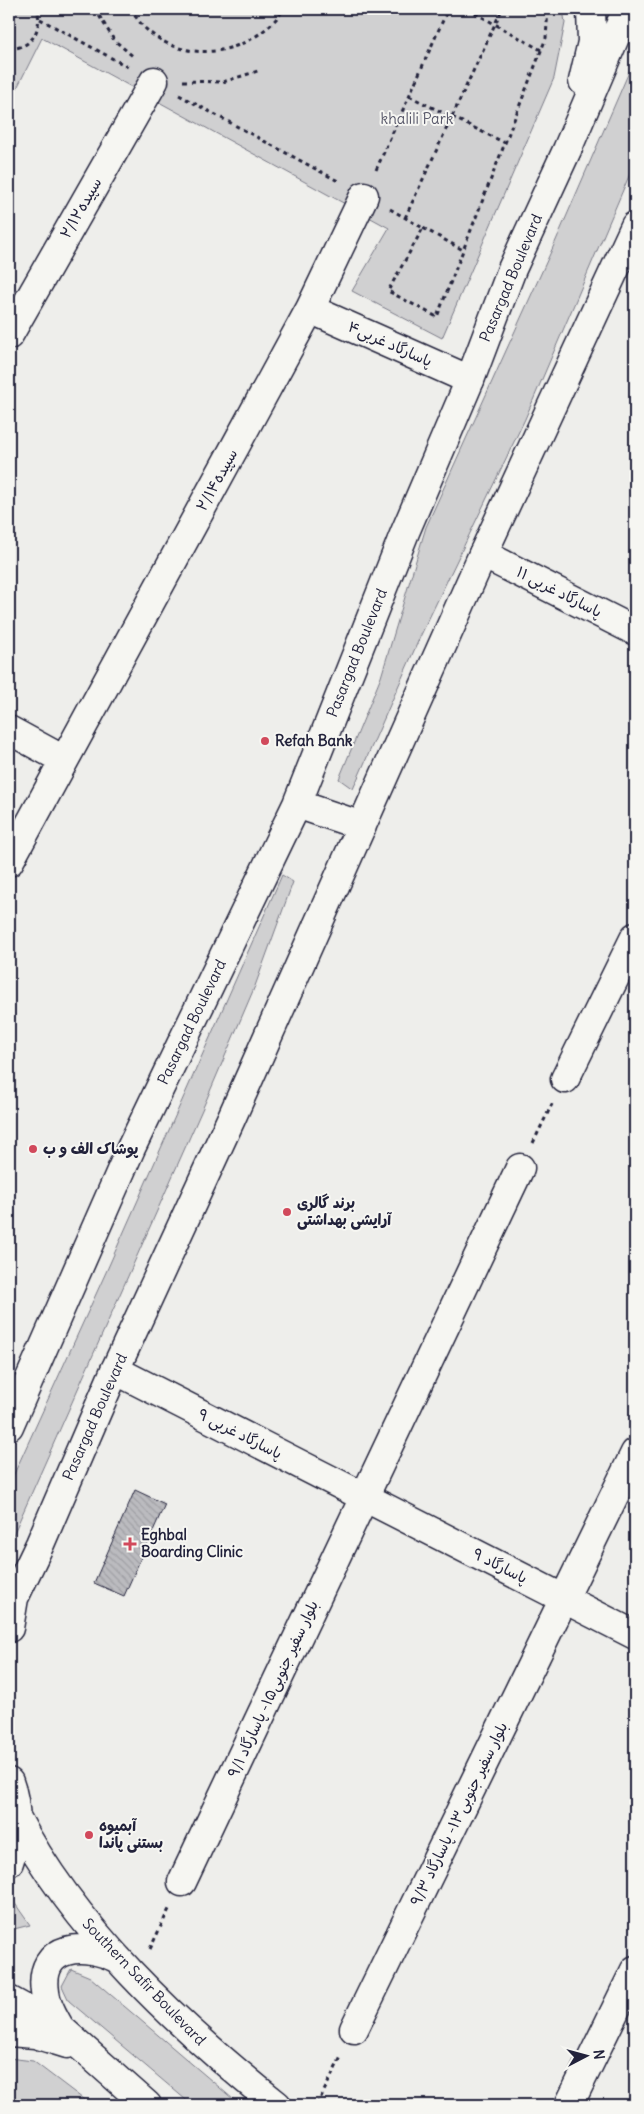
<svg xmlns="http://www.w3.org/2000/svg" width="644" height="2114" font-family="Delius,'Playpen Sans Arabic',sans-serif">
<defs>
<pattern id="building-back-hatch" width="6" height="6" patternUnits="userSpaceOnUse" patternTransform="scale(1.25)"><rect width="6" height="6" fill="#bbbbbf"/><path d="M-1 5l2 2M0 0l6 6M5-1l2 2" fill="none" stroke="#a0a0a5"/></pattern>
</defs>
<rect width="100%" height="100%" fill="#eeeeeb"/>
<filter id="ink" filterUnits="userSpaceOnUse"><feTurbulence type="fractalNoise" baseFrequency=".02" numOctaves="2"/><feDisplacementMap in="SourceGraphic" scale="10" xChannelSelector="R" yChannelSelector="G"/><feConvolveMatrix kernelMatrix="1 2 1 2 8 2 1 2 1" color-interpolation-filters="sRGB"/></filter>
<g filter="url(#ink)">
<path fill="#d0d0d1" stroke="#797986" d="M9,9h554l2,14 -11,55 -112,260 -90,-47 37,-63 -347,-190 -33,66z
M635,58v104l-110,257 -105,218 -67,152 -14,-10 42,-102 45,-150 128,-282z
M282,875l11,7 -38,104 -50,117 -196,441v-59l98,-215z
M9,1895l21,30 -16,4 -5,10z
M71,1969l19,8 150,128h-48l-123,-104 -7,-15z
M9,2058l24,3 58,44h-82z"/>
<path fill="url(#building-back-hatch)" stroke="#22223b" d="M135,1490l30,14 -41,92 -30,-13z"/>
<g fill="none" stroke-linecap="round" stroke-linejoin="round">
<defs>
<path id="street" d="M310,309l160,71
M9,335l145,-254
M483,554l152,77
M9,730l55,30
M9,862l301,-553 54,-113
M565,1079l70,-142
M115,1370l520,265
M182,1882l338,-714
M354,2029l281,-576
M569,2105l66,-135"/>
<path id="secondary" d="M583,81l9,-39 -1,-33
M297,804l65,22
M9,1426l122,-278 166,-344 108,-272 65,-152 42,-111 55,-119 60,-141
M9,1628l5,-30 26,-54 75,-174 116,-251 252,-565 152,-328
M9,1782c9,24 9,55 0,80
M15,1815c59,114 163,211 262,290
M9,2000l51,28 87,77
M60,2028c-6,-11 -14,-23 -15,-36 -7,-49 41,-50 73,-33
M9,2032l26,2 32,10"/>
</defs>
<use href="#street" stroke="#22223b" stroke-width="31"/>
<use href="#secondary" stroke="#22223b" stroke-width="31"/>
<path stroke="#22223b" stroke-width="3" stroke-dasharray="4 4" stroke-linecap="butt" d="M95,9l19,31 21,18
M130,9c5,6 10,15 17,21 42,37 106,24 137,-21
M468,9l73,41
M40,19l88,48
M9,48c22,2 34,-19 28,-39
M183,81l40,1 38,-12
M179,95l159,86
M409,96l96,47
M376,170l72,-161
M390,209l33,19 -35,63 49,26 109,-279 2,-29
M405,218l97,-209
M423,228l40,22
M533,1143l19,-39
M150,1949l20,-42
M317,2105l25,-50"/>
<use href="#street" stroke="#f6f6f2" stroke-width="28"/>
<use href="#secondary" stroke="#f6f6f2" stroke-width="28"/>
</g>
</g>
<g fill="#d1495b" stroke="#f6f6f2" stroke-width="2">
<circle cx="265" cy="741" r="5"/>
<circle cx="33" cy="1149" r="5"/>
<circle cx="287" cy="1212" r="5"/>
<path d="M127.5 1536.5h5v5h5v5h-5v5h-5v-5h-5v-5h5z"/>
<circle cx="89" cy="1835" r="5"/>
</g>
<g text-anchor="middle" stroke-width="4" stroke-linejoin="round" paint-order="stroke">
<g font-size="15" fill="#565668" stroke="#f6f6f2">
<text x="417" y="124">khalili Park</text>
</g>
<g font-size="15" fill="#22223b" stroke="#f6f6f2">
<text transform="translate(81 208) rotate(-60)" y="5">سپیده۲/۱۲</text>
<text transform="translate(511 278) rotate(-67)" y="5">Pasargad Boulevard</text>
<text transform="translate(390 344) rotate(24)" y="5">پاسارگاد غربی۴</text>
<text transform="translate(217 480) rotate(-61)" y="5">سپیده۲/۱۴</text>
<text transform="translate(559 592) rotate(27)" y="5">پاسارگاد غربی ۱۱</text>
<text transform="translate(357 653) rotate(-68)" y="5">Pasargad Boulevard</text>
<text transform="translate(192 1022) rotate(-64)" y="5">Pasargad Boulevard</text>
<text transform="translate(95 1417) rotate(-66)" y="5">Pasargad Boulevard</text>
<text transform="translate(240 1434) rotate(27)" y="5">پاسارگاد غربی ۹</text>
<text transform="translate(500 1566) rotate(27)" y="5">پاسارگاد ۹</text>
<text transform="translate(273 1689) rotate(-65)" y="5">بلوار سفیر جنوبی۱۵- پاسارگاد ۹/۱</text>
<text transform="translate(459 1814) rotate(-64)" y="5">بلوار سفیر جنوبی۱۳- پاسارگاد ۹/۳</text>
<text transform="translate(144 1982) rotate(46)" y="5">Southern Safir Boulevard</text>
</g>
<g font-size="15" font-weight="bold" fill="#22223b" stroke="#f6f6f2" text-anchor="start">
<text x="275" y="746">Refah Bank</text>
<text x="43" y="1154">پوشاک الف و ب</text>
<text x="297" y="1208">برند گالری<tspan x="297" dy="17">آرایشی بهداشتی</tspan></text>
<text x="141" y="1540">Eghbal<tspan x="141" dy="17">Boarding Clinic</tspan></text>
<text x="99" y="1831">آبمیوه<tspan x="99" dy="17">بستنی پاندا</tspan></text>
</g>
</g>
<rect width="644" height="2114" fill="none" stroke="#f6f6f2" stroke-width="30"/>
<rect x="15" y="15" width="614" height="2084" fill="none" stroke="#22223b" stroke-width="2" filter="url(#ink)"/>
<g transform="translate(586 2056) rotate(84)" stroke="#f6f6f2" stroke-width="4" paint-order="stroke">
<path d="M0-4L9 19L0 12L-9 19Z" fill="#22223b"/>
<text y="-8" font-size="14" font-weight="bold" text-anchor="middle" fill="#22223b">N</text>
</g>
</svg>
